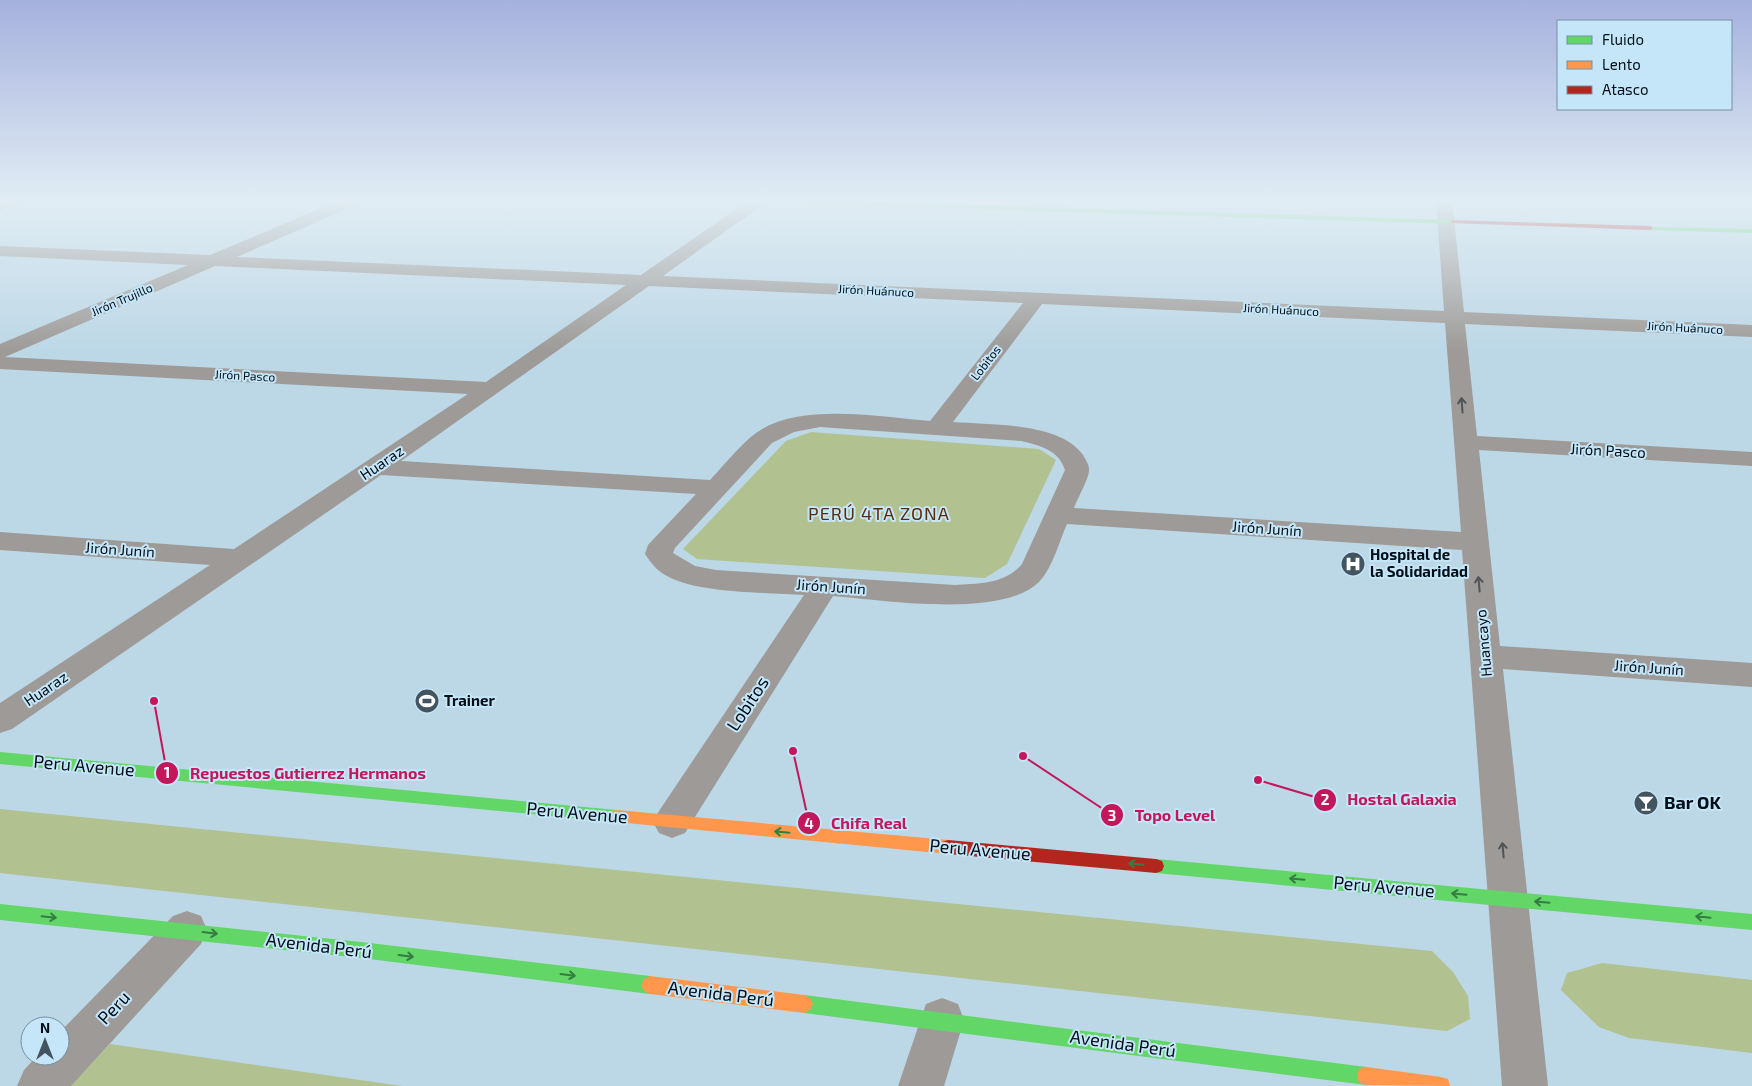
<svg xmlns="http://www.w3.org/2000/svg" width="1752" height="1086" font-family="'Exo 2',sans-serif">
<rect width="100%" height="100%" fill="#bcd7e6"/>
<path fill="#b1c190" d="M811,432l228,17 17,11 -49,104 -22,14 -288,-19 -14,-10 103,-108z
M0,809l1432,142 21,21 15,24 2,23 -23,12 -1447,-158z
M1602,963l150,17v73l-123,-15 -30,-11 -38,-37 6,-17z
M110,1044l292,42h-332z"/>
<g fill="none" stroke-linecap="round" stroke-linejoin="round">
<path fill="#9d9a97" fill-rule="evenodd" d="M0,200h25l-2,3 -23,7z
M341,200h21l-2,3 -123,54 404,18 108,-75h18l-2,3 -102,73 781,35 -8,-111h16l12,112 288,13v12l-287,-13 12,112 275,16v14l-273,-16 21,196 252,17v24l-249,-18 45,417h-46l-40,-536 -395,-26c-8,18 -14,43 -28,58 -38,37 -156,18 -206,14l-148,237 -13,5 -13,-5 -6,-11 6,-11 145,-216c-37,-3 -105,-1 -137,-19 -10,-5 -16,-13 -22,-22l3,-9 48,-51 -315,-19 -369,254 -12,4v-30l210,-138 -210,-15v-18l234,17 234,-155 -468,-25v-25l188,-79 -188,-9v-10l210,9zM215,266l411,19 -140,97 -481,-25zM649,286l374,17 -93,118c-51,-4 -132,-19 -174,12 -16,12 -32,32 -46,47l-309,-19zM1042,304l403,19 16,209 -387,-24c3,-9 16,-31 15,-39 0,-5 -4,-10 -6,-14 -23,-33 -94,-30 -130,-33zM820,427l201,14c18,4 38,9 44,29l-43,94c-16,20 -44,20 -67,21l-239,-15 -21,-4 -22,-13 2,-5 97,-105 22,-11z
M187,911l14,5 6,14 -6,14 -130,142h-54l7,-16 13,-14h23v-24l113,-116z
M942,998l16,6 6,16 -20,66h-46l28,-82z"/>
<path fill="#63d668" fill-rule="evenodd" d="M757,200h58l638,20 3,2 -3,2 -693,-22z
M1648,227l104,2v4l-102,-3 -2,-1z
M0,752l616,58 5,1 3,5 -3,5 -5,1 -616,-58z
M1156,859l596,55v16l-596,-57 -6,-2 -2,-5 2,-5z
M0,904l361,38 289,34 6,3 3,6 -3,6 -6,3 -289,-36 -361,-38z
M804,995l562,72 7,2 2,7 -2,7 -7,2 -562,-72 -6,-3 -3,-6 3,-6z"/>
<path fill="#ff974d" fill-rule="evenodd" d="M616,810l332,30 6,2 2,5 -2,5 -6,2 -332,-32 -5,-1 -3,-5 3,-5z
M650,976l154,19 6,3 3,6 -3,6 -6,3 -154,-19 -6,-3 -3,-6 3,-6z
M1366,1067l75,10 7,2 2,7 -84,-1 -7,-2 -2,-7 2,-7z"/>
<path fill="#b3261e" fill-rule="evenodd" d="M1453,220l197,6 3,2 -3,2 -199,-7 -1,-1z
M948,840l208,19 6,2 2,5 -2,5 -6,2 -208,-19 -6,-2 -2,-5 2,-5z"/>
</g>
<defs><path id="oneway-shaft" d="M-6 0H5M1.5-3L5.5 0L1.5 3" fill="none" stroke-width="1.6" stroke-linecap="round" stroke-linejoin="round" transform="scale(1.25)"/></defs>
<g stroke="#4e5457">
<use href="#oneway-shaft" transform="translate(1462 405) rotate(-94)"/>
<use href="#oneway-shaft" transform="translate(1479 584) rotate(-95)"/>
<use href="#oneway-shaft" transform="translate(1503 850) rotate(-95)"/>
</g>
<g stroke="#367c44">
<use href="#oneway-shaft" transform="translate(782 832) rotate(-175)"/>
<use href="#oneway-shaft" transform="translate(1136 864) rotate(-175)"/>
<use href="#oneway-shaft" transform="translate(1297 879) rotate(-175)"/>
<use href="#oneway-shaft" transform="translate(1459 894) rotate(-175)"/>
<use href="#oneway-shaft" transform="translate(1542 902) rotate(-175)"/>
<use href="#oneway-shaft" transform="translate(49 917) rotate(6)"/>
<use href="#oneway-shaft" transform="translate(1703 917) rotate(-174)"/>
<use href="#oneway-shaft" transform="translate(210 933) rotate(7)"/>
<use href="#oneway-shaft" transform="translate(406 956) rotate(7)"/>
<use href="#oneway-shaft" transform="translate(568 975) rotate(7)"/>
</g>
<linearGradient id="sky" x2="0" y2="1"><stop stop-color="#a5b1dd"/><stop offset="0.57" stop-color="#e1edf4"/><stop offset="1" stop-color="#e1edf4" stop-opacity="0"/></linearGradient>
<rect width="1752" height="352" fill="url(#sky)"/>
<defs>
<symbol id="hospital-disc" viewBox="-11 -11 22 22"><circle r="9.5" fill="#42545f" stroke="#c5e6f9"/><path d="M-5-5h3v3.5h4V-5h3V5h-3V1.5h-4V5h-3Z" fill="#fff"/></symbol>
<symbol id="stadium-disc" viewBox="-11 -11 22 22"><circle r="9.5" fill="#42545f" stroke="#c5e6f9"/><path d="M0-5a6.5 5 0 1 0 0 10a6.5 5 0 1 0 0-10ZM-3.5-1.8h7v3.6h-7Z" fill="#fff"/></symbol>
<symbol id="bar-disc" viewBox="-11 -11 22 22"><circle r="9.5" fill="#42545f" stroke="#c5e6f9"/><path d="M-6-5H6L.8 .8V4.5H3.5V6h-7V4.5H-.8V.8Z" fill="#fff"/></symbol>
</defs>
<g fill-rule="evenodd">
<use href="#hospital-disc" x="1339" y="550" width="28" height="28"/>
<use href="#stadium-disc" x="413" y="687" width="28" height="28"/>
<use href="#bar-disc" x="1632" y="789" width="28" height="28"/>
</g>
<g text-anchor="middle" stroke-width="4" stroke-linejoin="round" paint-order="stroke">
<g font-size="12" fill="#000e17" stroke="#c5e6f9">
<text transform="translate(876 291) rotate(3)" y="4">Jirón Huánuco</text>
<text transform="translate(122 300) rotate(-23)" y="4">Jirón Trujillo</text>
<text transform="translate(1281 310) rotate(3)" y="4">Jirón Huánuco</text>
<text transform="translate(1685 328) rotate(3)" y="4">Jirón Huánuco</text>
<text transform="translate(986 363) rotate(-52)" y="4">Lobitos</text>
<text transform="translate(245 376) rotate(3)" y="4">Jirón Pasco</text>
</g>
<g font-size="15" fill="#000e17" stroke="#c5e6f9">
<text transform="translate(1608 451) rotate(3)" y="5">Jirón Pasco</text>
<text transform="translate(382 463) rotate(-34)" y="5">Huaraz</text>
<text transform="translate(1267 529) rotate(4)" y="5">Jirón Junín</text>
<text transform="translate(120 550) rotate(4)" y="5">Jirón Junín</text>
<text transform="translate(831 587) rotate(4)" y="5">Jirón Junín</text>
<text transform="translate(1484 643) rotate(-95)" y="5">Huancayo</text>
<text transform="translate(1649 668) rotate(4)" y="5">Jirón Junín</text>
<text transform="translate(46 689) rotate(-34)" y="5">Huaraz</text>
</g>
<g font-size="15" font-weight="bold" fill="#000e17" stroke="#c5e6f9" text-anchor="start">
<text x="1370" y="560">Hospital de<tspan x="1370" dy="17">la Solidaridad</tspan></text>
<text x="444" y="706">Trainer</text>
</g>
<g font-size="18" letter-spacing="1" fill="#5b2d0b" stroke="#c5e6f9">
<text x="879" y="520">PERÚ 4TA ZONA</text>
</g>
<g font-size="18" fill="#000e17" stroke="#c5e6f9">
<text transform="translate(748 704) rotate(-57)" y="6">Lobitos</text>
<text transform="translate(84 766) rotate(5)" y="6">Peru Avenue</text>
<text transform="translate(577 813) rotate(5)" y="6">Peru Avenue</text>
<text transform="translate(980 850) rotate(5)" y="6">Peru Avenue</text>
<text transform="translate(1384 887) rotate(5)" y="6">Peru Avenue</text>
<text transform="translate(319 946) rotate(7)" y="6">Avenida Perú</text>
<text transform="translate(721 994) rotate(7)" y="6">Avenida Perú</text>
<text transform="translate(114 1008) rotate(-47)" y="6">Peru</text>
<text transform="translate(1123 1044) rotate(8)" y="6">Avenida Perú</text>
</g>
<g font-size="18" font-weight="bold" fill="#000e17" stroke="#c5e6f9" text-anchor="start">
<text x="1664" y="809">Bar OK</text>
</g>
</g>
<path fill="none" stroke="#c2185b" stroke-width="2" d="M154 701L167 773M1258 780L1325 800M1023 756L1112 815M793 751L809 823"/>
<g fill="#c2185b" stroke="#c5e6f9" stroke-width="2">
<circle cx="154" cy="701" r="5"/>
<circle cx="1258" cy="780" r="5"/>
<circle cx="1023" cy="756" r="5"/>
<circle cx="793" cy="751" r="5"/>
<circle cx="167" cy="773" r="12"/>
<circle cx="1325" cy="800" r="12"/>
<circle cx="1112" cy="815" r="12"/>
<circle cx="809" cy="823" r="12"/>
</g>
<g font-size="15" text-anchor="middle" font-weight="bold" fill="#fff">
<text x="167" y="778">1</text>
<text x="1325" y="805">2</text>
<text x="1112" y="821">3</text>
<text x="809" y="829">4</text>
</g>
<g font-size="16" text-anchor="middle" font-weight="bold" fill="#c2185b" stroke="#c5e6f9" stroke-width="4" stroke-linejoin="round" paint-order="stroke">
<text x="308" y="779">Repuestos Gutierrez Hermanos</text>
<text x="1402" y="805">Hostal Galaxia</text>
<text x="1175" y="821">Topo Level</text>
<text x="869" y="829">Chifa Real</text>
</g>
<rect x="1557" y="20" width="175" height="90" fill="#c5e6f9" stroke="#76909f"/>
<rect x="1567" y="36" width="25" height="8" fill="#63d668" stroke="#76909f"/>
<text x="1602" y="45" font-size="15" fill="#000e17">Fluido</text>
<rect x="1567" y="61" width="25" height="8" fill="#ff974d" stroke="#76909f"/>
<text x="1602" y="70" font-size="15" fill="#000e17">Lento</text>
<rect x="1567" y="86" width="25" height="8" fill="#b3261e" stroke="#76909f"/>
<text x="1602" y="95" font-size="15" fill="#000e17">Atasco</text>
<g transform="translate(45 1041)"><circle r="24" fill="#c5e6f9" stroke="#76909f"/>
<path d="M0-4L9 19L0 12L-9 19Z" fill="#42545f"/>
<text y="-8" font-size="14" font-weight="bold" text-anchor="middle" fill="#000e17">N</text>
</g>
</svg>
